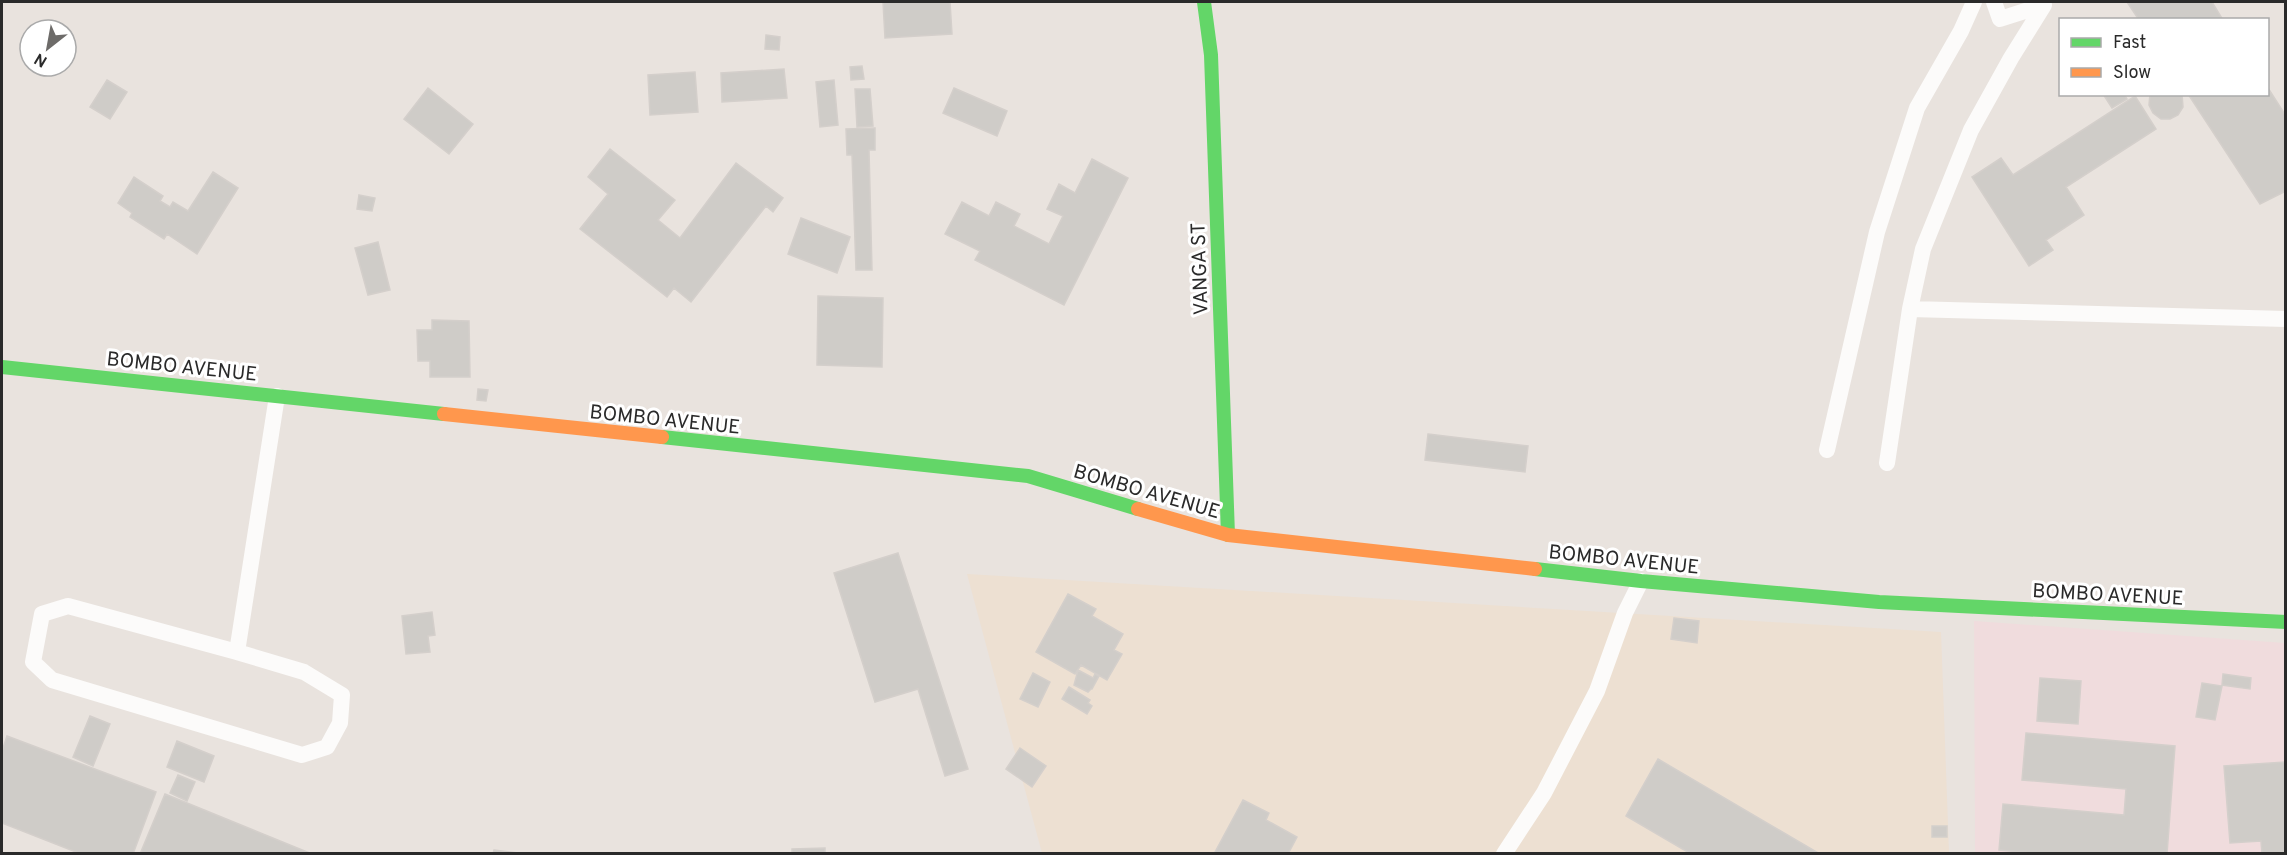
<svg xmlns="http://www.w3.org/2000/svg" width="2287" height="855" font-family="Overpass,sans-serif">
<rect width="100%" height="100%" fill="#e9e3de"/>
<path fill="#ede0d2" d="M967,574l974,58 8,221h-907z"/>
<path fill="#f0dcdd" d="M1974,621l311,22v210h-310z"/>
<path fill="#cfccc8" stroke="#d4cfcb" stroke-width="1.5" d="M883,2h67l2,32 -67,4z
M2127,2h85l11,18h-84z
M766,35l14,2 -1,13 -14,-1z
M862,66l2,13 -13,1 -1,-13z
M784,69l3,29 -65,4 -1,-29z
M695,72l3,40 -48,3 -2,-40z
M107,80l20,12 -17,27 -20,-12z
M834,80l4,45 -18,2 -4,-45z
M428,88l45,36 -24,30 -45,-35z
M954,88l53,23 -10,25 -54,-23z
M2268,88l18,28v75l-26,13 -72,-110h80z
M855,89h15l3,37 -16,1z
M2103,94h21l3,5 -15,9z
M2150,94h32l1,13 -5,8 -8,4h-9l-8,-6 -4,-8z
M2135,96l21,33 -90,58 18,28 -38,25 7,10 -24,16 -57,-89 29,-19 12,17z
M875,128v22h-6l3,120h-16l-4,-115h-5l-1,-26z
M610,149l65,51 -17,20 22,18 56,-75 47,35 -10,14 -7,-6 -75,96 -17,-14 -7,9 -87,-68 28,-35 -20,-17z
M1092,159l36,19 -64,127 -89,-45 5,-9 -35,-17 17,-32 27,14 7,-14 24,12 -6,12 35,18 14,-28 -16,-7 12,-25 16,9z
M213,172l25,16 -41,66 -30,-20 -3,5 -34,-22 2,-4 -14,-10 16,-26 29,19 -3,5 10,6 3,-5 15,9z
M359,195l16,3 -3,13 -15,-2z
M801,218l49,19 -13,36 -49,-19z
M378,242l12,48 -22,5 -13,-47z
M818,296l65,2 -1,69 -65,-2z
M432,320l37,1 1,56h-40v-16h-12l-1,-31h15z
M478,389l10,1 -2,11 -9,-1z
M1428,434l100,12 -3,26 -100,-12z
M898,553l70,216 -23,7 -27,-87 -43,13 -41,-129z
M1068,594l28,15 -4,7 31,18 -9,16 8,4 -15,26 -26,-15 -6,9 -39,-22z
M432,612l3,23 -7,1 2,16 -24,2 -4,-38z
M1674,618l25,3 -2,22 -26,-4z
M1078,670l15,8 2,-4 4,2 -7,13h-1l-3,3 -14,-7z
M1033,673l17,9 -12,25 -18,-8z
M2223,674l28,4 -1,11 -28,-4z
M2040,678l41,3 -3,43 -41,-3z
M2202,683l20,3 -7,34 -19,-3z
M1069,687l21,13 -2,3 4,3 -5,8 -25,-15z
M90,716l20,8 -17,42 -20,-9z
M2026,733l149,13 -8,108h-126l-42,-4 4,-46 121,11 2,-26 -104,-9z
M7,736l149,56 -23,62h-52l-79,-31v-72z
M177,741l37,15 -10,26 -37,-15z
M1020,748l26,18 -14,21 -26,-18z
M1658,759l162,95h-129l-65,-38z
M2285,762l1,92h-24l-1,-13 -31,2 -6,-77z
M178,775l17,7 -8,19 -17,-8z
M165,794l147,60h-172z
M1243,800l26,13 -3,7 31,17 -9,17h-74z
M1932,826h15v11h-15z
M825,848v6h-33v-5z
M494,850l32,4h-33z"/>
<g fill="none" stroke-linecap="round" stroke-linejoin="round">
<path stroke="#fcfbfa" stroke-width="16" d="M1994,2l6,17 44,-14 -1,-3
M1910,309l376,10
M1827,450l50,-218 40,-124 44,-77 13,-29
M1887,463l23,-154 13,-60 48,-119 40,-72 33,-53
M237,652l-169,-46 -26,8 -9,48 19,18 250,75 25,-8 13,-24 2,-28 -38,-23 -67,-20 40,-256
M1504,854l40,-61 53,-102 28,-78 16,-32"/>
<path stroke="#63d668" stroke-width="14" d="M1204,2l7,53 17,480
M2,367l442,47
M662,437l366,39 110,33
M1535,569l106,12 238,21 407,20"/>
<path stroke="#ff974d" stroke-width="14" d="M444,414l218,23
M1138,509l90,26 307,34"/>
</g>
<g text-anchor="middle" stroke-width="6" stroke-linejoin="round" paint-order="stroke">
<g font-size="20" fill="#2a2a2a" stroke="#fff">
<text transform="translate(1199 269) rotate(-92)" y="7">VANGA ST</text>
<text transform="translate(182 366) rotate(6)" y="7">BOMBO AVENUE</text>
<text transform="translate(665 419) rotate(6)" y="7">BOMBO AVENUE</text>
<text transform="translate(1147 491) rotate(16)" y="7">BOMBO AVENUE</text>
<text transform="translate(1624 559) rotate(6)" y="7">BOMBO AVENUE</text>
<text transform="translate(2108 594) rotate(3)" y="7">BOMBO AVENUE</text>
</g>
</g>
<rect width="2287" height="855" fill="none" stroke="#2a2a2a" stroke-width="6"/>
<rect x="2059" y="18" width="210" height="78" fill="#ffffff" stroke="#aaaaaa" stroke-width="1.5"/>
<rect x="2071" y="38" width="30" height="9" fill="#63d668" stroke="#aaaaaa" stroke-width="1.5"/>
<text x="2113" y="48" font-size="18" fill="#2a2a2a">Fast</text>
<rect x="2071" y="68" width="30" height="9" fill="#ff974d" stroke="#aaaaaa" stroke-width="1.5"/>
<text x="2113" y="78" font-size="18" fill="#2a2a2a">Slow</text>
<g transform="translate(48 48) rotate(211)"><circle r="28" fill="#ffffff" stroke="#aaaaaa" stroke-width="1.5"/>
<path d="M0-4.5L10 22L0 15L-10 22Z" fill="#6d6b69"/>
<text y="-9" font-size="16" font-weight="bold" text-anchor="middle" fill="#2a2a2a">N</text>
</g>
</svg>
